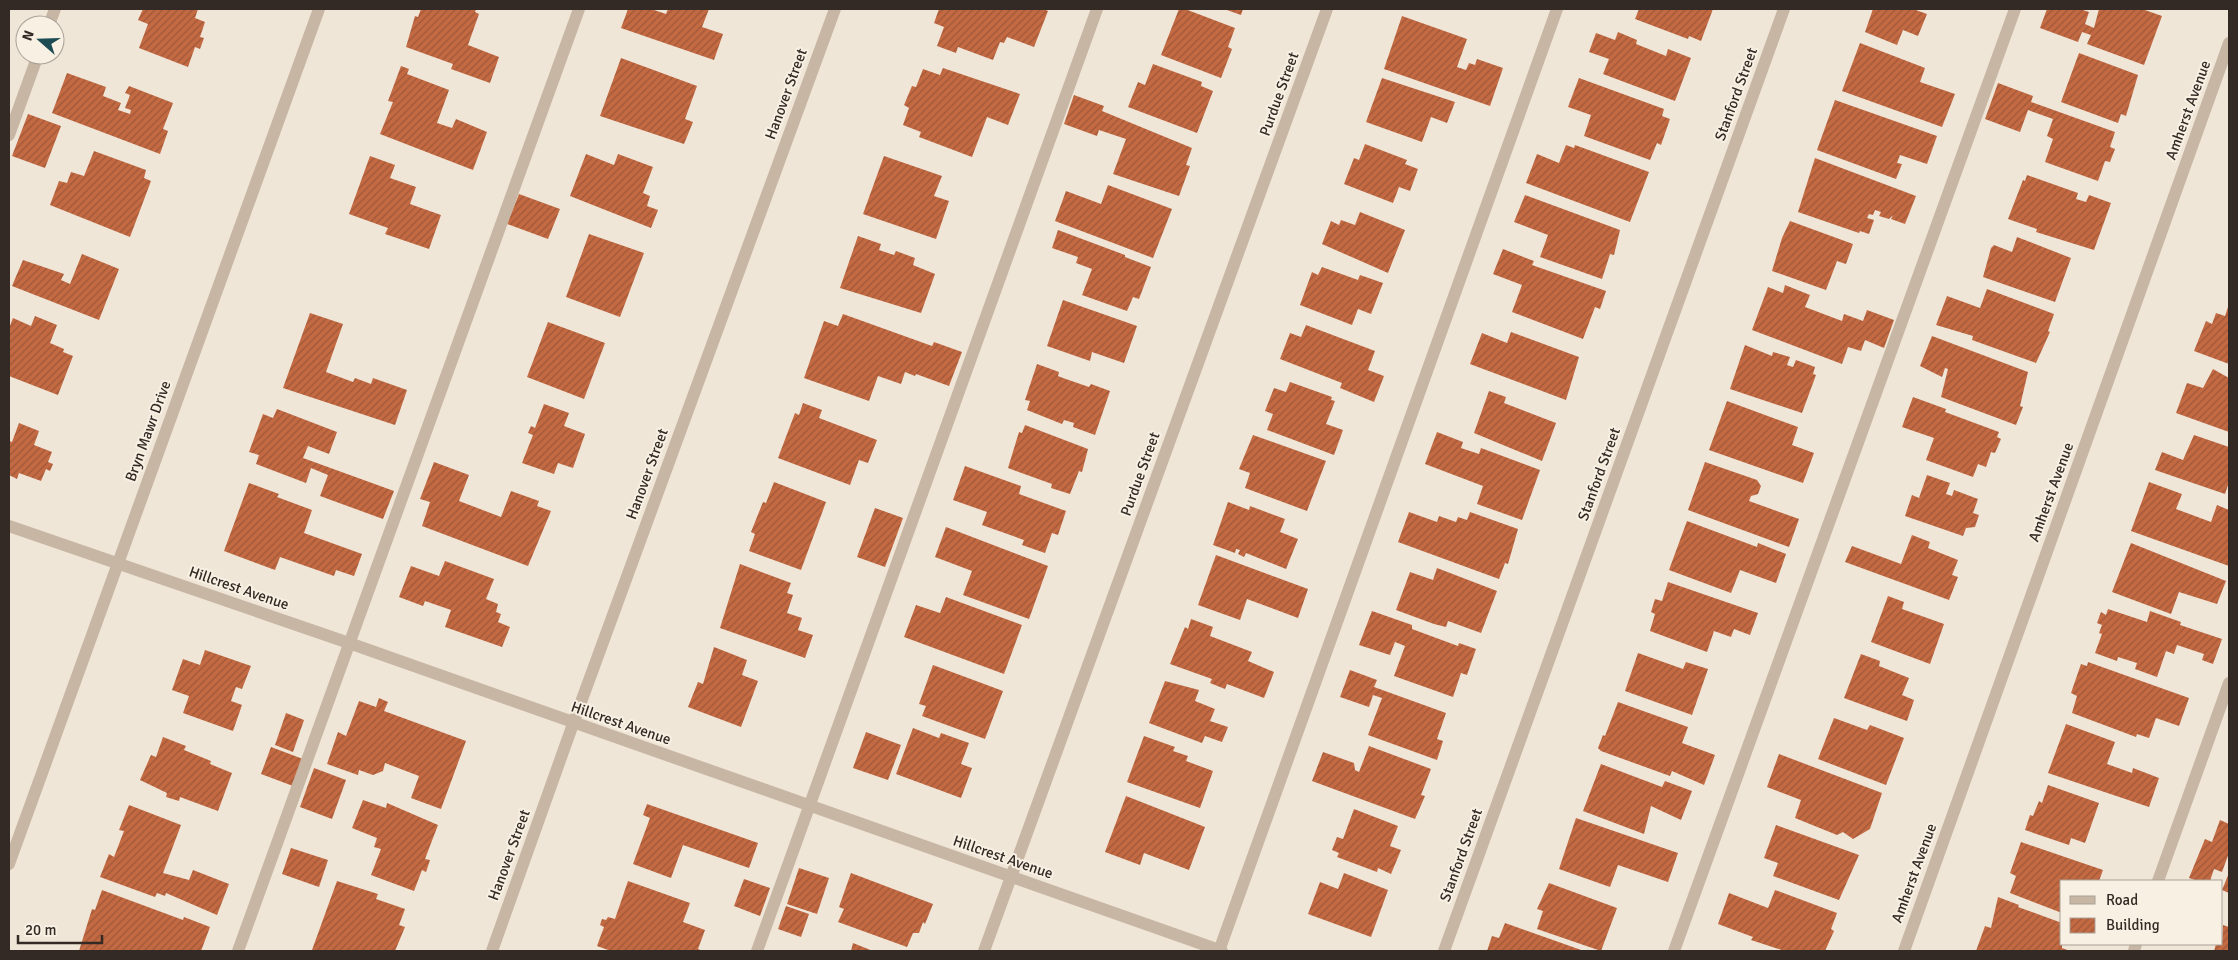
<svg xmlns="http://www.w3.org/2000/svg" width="2238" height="960" font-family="Signika,sans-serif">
<defs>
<pattern id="building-hatch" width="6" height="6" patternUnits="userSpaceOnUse" patternTransform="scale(1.25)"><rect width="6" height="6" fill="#c36a43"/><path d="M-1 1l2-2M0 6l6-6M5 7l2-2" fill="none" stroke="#9f5738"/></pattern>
</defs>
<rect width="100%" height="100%" fill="#f0e6d7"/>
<path fill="url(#building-hatch)" d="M143,9h55l-3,9 10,4 -5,15 4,1 -4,11 -5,-2 -7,20 -49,-19 9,-24 -10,-4z
M421,9h55l-1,3 4,2 -11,31 31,12 -9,26 -39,-14 2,-5 -47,-17 9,-31 3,1z
M628,9h23l15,5 2,-5h41l-7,18 21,7 -9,26 -93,-32z
M939,9h104l5,2 -14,36 -27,-10 -3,6 -4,-1 -7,18 -35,-13 -2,6 -19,-7 7,-19 -10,-4z
M1179,9h6l50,19 -7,19 4,2 -11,29 -60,-23z
M1224,9h19l-2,6z
M1639,9h74l-12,32 -12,-5 -1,3 -53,-20z
M1873,9h40l14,5 -9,22 -15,-6 -6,15 -32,-13z
M2047,9h33l9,3 -4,12 9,4 5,-19h43l20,7 -18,49 -57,-21 4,-9 -9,-3 -4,10 -38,-14z
M1402,16l65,23 -10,28 9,3 3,-7 6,2 2,-6 26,9 -13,38 -106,-37z
M1618,32l19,8 -1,4 30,12 2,-7 23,9 -16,43 -72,-27 6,-15 -20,-7 7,-19 19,7z
M1860,43l65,25 -5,14 35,12 -13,33 -100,-36z
M2079,53l59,22 -12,41 -5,-2 -3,9 -57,-21z
M621,58l76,28 -12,33 8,3 -9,22 -84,-28z
M1153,64l49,18 -1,4 12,5 -16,42 -69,-26 10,-25 7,3z
M401,66l8,3 -2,5 42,16 -12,33 15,5 4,-9 31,13 -14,38 -93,-36 13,-32 -5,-1z
M943,68l77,26 -12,31 -21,-8 -15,40 -53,-20 2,-5 -18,-7 6,-17 -5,-3 8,-19 4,1 7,-18 17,6z
M67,73l39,14 -3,9 18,7 -3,7 12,4 1,-4 -6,-2 5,-13 -5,-2 4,-7 44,17 -10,26 5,2 -8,23 -108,-41z
M1382,78l73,24 -8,21 -16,-6 -9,25 -56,-20z
M1579,78l85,31 -2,7 8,3 -9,26 -4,-2 -7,17 -66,-24 7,-21 -23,-8z
M1998,83l35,13 -2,6 84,30 -5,15 5,2 -5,13 -5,-1 -7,20 -53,-19 8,-23 -6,-3 6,-17 -25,-9 -8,22 -35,-13z
M1074,95l30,11 -2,5 90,37 -6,17 4,1 -11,30 -66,-22 13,-35 -27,-9 -2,6 -33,-12z
M1835,100l102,36 -10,28 -27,-9 -3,8 5,1 -6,15 -79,-29z
M28,114l33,12 -16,42 -33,-12z
M1365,144l42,16 -2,4 13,5 -8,22 -11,-4 -6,16 -49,-19 10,-26 5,2z
M1566,145l8,3 1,-3 74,27 -19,50 -104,-39 11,-29 22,9z
M94,151l52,19 -2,8 7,3 -21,56 -80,-32 9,-24 8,2 4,-11 13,4z
M586,154l28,11 4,-11 35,13 -10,26 7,3 -3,10 11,4 -7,18 -81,-32z
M370,156l25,9 -5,13 26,9 -6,17 31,11 -12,34 -44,-15 3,-6 -39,-14z
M884,156l58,20 -8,20 15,5 -13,38 -73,-25z
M1815,158l101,38 -11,28 -14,-5 2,-4 -4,4 -10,-3 2,-4 -6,-2 -2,5 -4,-1 -2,4 7,2 -5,14 -9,-3 -1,2 -61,-21z
M2027,175l51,18 -2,6 10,3 3,-7 22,8 -17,47 -58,-18 1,-3 -29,-10 15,-39 2,1z
M1108,185l64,24 -19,49 -98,-37 11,-30 35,13z
M519,194l41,15 -12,30 -41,-15z
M1525,195l95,35 -6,25 -4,-1 -8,25 -62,-22 8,-22 -34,-13z
M1360,212l45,18 -17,43 -66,-29 9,-23 8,4 2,-5 14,5z
M1790,221l63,23 -7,20 -9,-3 -11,29 -54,-19 10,-33z
M1058,230l67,25v2l26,10 -12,32 -6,-2 -6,14 -45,-16 10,-26 -16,-6 2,-6 -26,-9z
M589,234l55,19 -24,64 -54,-20z
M858,236l23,8 -2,6 15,5 2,-4 19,7 -2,7 22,9 -14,39 -81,-25z
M2017,237l54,21 -16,44 -72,-25 8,-29 3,-3 18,7z
M1503,249l31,12 -2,4 74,26 -6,18 -5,-2 -12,32 -71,-27 10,-27 -29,-11z
M82,254l37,15 -20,51 -87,-34 11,-26 41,14 -3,6 9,4z
M1322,267l36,13 2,-5 23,8 -12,31 -13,-5 -6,16 -52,-20 12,-33 6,3z
M1785,285l25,10 -5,12 37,14 2,-7 19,7 4,-11 27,10 -10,28 -19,-8 -4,11 -13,-4 -6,17 -90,-34 16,-43 15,6z
M1987,289l67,25 -6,17 2,1 -14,31 -64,-23 1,-4 -37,-11 11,-29 33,12z
M1063,300l74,26 -13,37 -32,-11 -2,9 -43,-15z
M2229,304v60l-35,-13 12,-30 6,3 4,-11 9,3z
M310,313l33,11 -17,48 27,10 2,-4 16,6 2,-6 34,12 -12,35 -112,-37z
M843,314l89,32 2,-4 28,10 -13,34 -33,-12 -1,2 -10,-4 -4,12 -23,-8 -9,25 -65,-23 20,-57 14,5z
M35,316l22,9 -7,18 14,6 -1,3 10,4 -15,39 -49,-19v-48l4,-10 18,8z
M548,322l57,21 -21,56 -57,-22z
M1306,325l69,26 -7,19 16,6 -10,26 -34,-14 2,-5 -62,-24 10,-26 11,4z
M1511,332l68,25 -13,43 -96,-36 12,-31 25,10z
M1932,336l96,36 -8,34 3,1 -7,18 -75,-28 7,-28 -3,-1 -3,9 -22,-11z
M1745,345l27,11 1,-4 17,5 -3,8 6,2 3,-7 19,7 -2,7 3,1 -14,38 -72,-24z
M1037,364l22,8 -1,4 5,2 26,9 2,-3 19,7 -15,44 -22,-8 1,-4 -10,-3 -2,4 -35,-14 3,-9 -5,-1z
M2213,369l16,9v54l-53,-19 11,-30 16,5z
M1290,382l42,15 -1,3 4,1 -9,23 17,6 -9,25 -67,-25 6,-16 -8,-3 9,-23 12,4z
M1489,391l17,6 -2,6 52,20 -14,38 -68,-28z
M1913,397l33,12 -1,3 54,20 -2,5 4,2 -6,14 -4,-1 -5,15 -8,-3 -5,13 -47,-17 8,-22 -32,-11z
M1727,401l71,26 -6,18 22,8 -11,30 -94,-33z
M803,403l19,7 -3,8 58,22 -9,23 -9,-3 -9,25 -72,-27 17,-45 4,2z
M544,404l25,9 -5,13 21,8 -12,34 -15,-5 -4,11 -32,-11 11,-28 -5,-2 3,-7 4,2z
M277,409l60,23 -8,22 -21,-8 -5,12 91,33 -11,28 -63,-23 8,-21 -17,-7 -5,15 -50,-19 3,-9 -10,-3 14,-38 10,4z
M19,423l20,8 -5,14 18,7 -4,10 5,2 -3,7 -4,-2 -5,12 -22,-8 -2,6 -8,-4v-34l3,1z
M1025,425l63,24 -6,23 -3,-1 -9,23 -19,-6 1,-4 -44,-16 11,-36 3,1z
M1437,432l26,10 -2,6 18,6 2,-6 59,22 -18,50 -45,-16 6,-18 -58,-22z
M1253,435l73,26 -19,50 -62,-23 5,-15 -11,-4z
M2194,435l35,12v35l-4,12 -70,-24 7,-18 21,8z
M434,462l35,13 -10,26 42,16 10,-26 28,10 -2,5 14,5 -23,55 -106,-40 8,-24 -10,-3z
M1705,462l52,18 4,6 -3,8 -7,2 -2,5 50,18 -10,28 -101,-37z
M965,466l56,20 -2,8 47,17 -8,24 -6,-2 -7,20 -23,-8 2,-5 -42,-15 5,-13 -34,-12z
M1927,475l23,8 -4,11 6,2 2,-6 24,9 -5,14 6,2 -4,12 -9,1 -3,8 -58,-20 7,-21 7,3z
M774,482l52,20 -25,68 -52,-19 6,-17 -4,-2 12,-30 3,1z
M2149,482l33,12 -6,15 35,13 6,-17 12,5v56l-98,-35z
M249,483l30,11 -2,3 35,13 -8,23 58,21 -8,22 -18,-6 -2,6 -54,-19 -5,13 -51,-19z
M1228,502l21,8 1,-4 35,13 -5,13 18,7 -12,30 -40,-16 -2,4 -6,-3 2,-4 -4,-1 -1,4 -22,-8z
M875,508l28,10 -18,49 -28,-10z
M1409,512l28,10 2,-6 17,6 2,-5 9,3 3,-8 48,17 -10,35 -3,-1 -6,16 -101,-37z
M1687,521l70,26 1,-4 28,11 -10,29 -36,-13 -9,23 -62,-23z
M946,527l102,39 -19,53 -66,-24 9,-24 -37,-14z
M1912,535l18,7 -2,6 30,12 -6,15 6,2 -9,23 -104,-38 7,-16 49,18z
M2131,543l95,38 -9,23 -38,-12 -8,22 -59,-22z
M1216,555l92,34 -10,29 -51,-19 -7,21 -42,-15z
M445,561l49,18 -8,20 12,5 -2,8 5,2 -3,8 12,5 -8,20 -57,-20 6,-17 -26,-9 -2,5 -24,-9 12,-31 28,10z
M740,564l51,19 -4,10 6,2 -6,18 15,5 -4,12 15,5 -8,23 -85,-30z
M1437,568l60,23 -16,42 -33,-12 -2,6 -12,-3 -38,-14 14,-38 23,8z
M1668,582l90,31 -8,22 -16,-6 -3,8 -17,-6 -7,21 -57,-21 5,-17 -4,-2 4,-13 7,2z
M1888,596l16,6 -2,7 42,15 -14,40 -59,-22z
M946,597l76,28 -18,49 -100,-37 12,-32 24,8z
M2108,609l39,13 3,-11 31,11 -1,3 42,14 -9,25 -11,-4 2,-6 -27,-9 -3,9 -8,-3 -9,26 -22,-8 2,-6 -19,-6 -1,4 -22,-8 7,-19 -3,-1 3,-8 -5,-2 4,-11 5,3z
M1372,611l40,14v4l46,17 1,-3 17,6 -9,26 -6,-2 -8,24 -59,-21 11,-30 -10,-4 -5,13 -31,-10z
M1191,619l22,8 -3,9 42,16 -4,9 26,11 -10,26 -37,-14 -2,5 -15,-6 2,-4 -42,-15 15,-37 3,2z
M714,647l33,13 -5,15 16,6 -17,46 -53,-20 10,-25 5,2z
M205,650l46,16 -9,23 -6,-2 -5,14 11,4 -9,26 -50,-18 6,-17 -17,-6 11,-31 17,6z
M1638,653l45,16 3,-7 22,7 -16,46 -67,-24z
M1861,654l19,7 -1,5 30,12 -7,17 12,5 -7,21 -63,-23z
M2088,662l101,36 -10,28 -23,-8 -7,20 -12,-4 -1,3 -64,-24 5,-17 -6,-3 10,-29 6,2z
M933,665l70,26 -18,48 -63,-23 4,-10 -7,-2z
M1350,670l27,10 -3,7 72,26 -9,26 6,2 -6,19 -69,-25 14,-37 -9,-3 -4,12 -29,-10z
M1165,681l34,9 -4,11 20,8 -5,12 18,6 -6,15 -17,-6 -3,7 -53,-20z
M379,698l9,4 -4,9 82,30 -25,68 -30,-11 8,-22 -34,-13 -2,8 -10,4 -14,-5 -1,5 -31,-11 11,-32 8,4 13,-35 17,6z
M1618,702l70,25 -6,16 33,12 -11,30 -32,-14 -2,5 -69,-25 -3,-3 5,-13 2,1z
M286,713l18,7 -11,32 -18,-7z
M1834,718l33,12 3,-5 34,13 -18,47 -68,-26z
M2066,724l49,18 -8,22 25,9 1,-5 26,10 -10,29 -101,-34z
M913,728l26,10 2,-5 28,10 -8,21 11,4 -11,30 -65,-24z
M866,732l35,13 -13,35 -35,-12z
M1144,736l31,11 -2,4 15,5 -2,5 27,10 -13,37 -73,-26z
M163,737l23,9 -2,4 27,11 -1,3 22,9 -14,38 -38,-14 -1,4 -13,-4 1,-4 -27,-13 11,-25 5,2z
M1369,746l62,23 -10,26 4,1 -10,23 -103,-38 11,-29 31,11 1,7 4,2z
M271,747l32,12 -10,27 -32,-12z
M1779,754l103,39 -12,36 -17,10 -10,-7 -6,3 -42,-17 6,-18 -34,-13z
M1601,764l61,23 3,-6 27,10 -11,29 -30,-14 -7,28 -61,-23z
M314,768l32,12 -14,39 -32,-12z
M2048,785l51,18 -14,40 -14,-5 -2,7 -44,-15 5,-15 3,1 6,-15 3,2z
M1126,796l79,31 -16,43 -45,-17 -4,12 -35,-13z
M363,800l23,8 1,-5 51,22 -13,34 5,1 -4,12 -4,-2 -8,21 -43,-16 10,-26 -7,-2 3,-9 -25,-10z
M647,804l111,39 -9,25 -66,-23 -12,33 -38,-14 17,-46 -7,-3z
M129,805l52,20 -18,48 26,7 4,-10 36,14 -12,31 -51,-22 -1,3 -8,-3 -2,4 -55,-20 9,-23 5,3 10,-26 -5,-1z
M1354,809l44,17 -8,20 11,4 -10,24 -13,-6 -1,4 -40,-15 2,-4 -7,-3 5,-13 6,2z
M1576,818l102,35 -10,29 -50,-17 -8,22 -51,-18z
M2220,820l9,4v29l-7,19 -8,-3 -4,12h-12l-9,-3 16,-39 7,3z
M1776,825l83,30 -20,45 -66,-24 5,-13 -14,-5z
M2021,842l82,28 -4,11h-37v32l-52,-20 6,-17 -6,-3z
M291,848l37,12 -9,27 -37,-13z
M799,868l30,10 -12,36 -30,-10z
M851,873l82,31 -8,20 -2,-2 -4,11h-6l-6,14 -69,-25 6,-13 -5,-2z
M1344,873l44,17 -17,47 -63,-23 12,-32 18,7z
M2229,873v20l-7,-3z
M744,879l26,9 -10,28 -26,-10z
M337,881l41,13 -2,5 29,10 -6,16 6,2 -10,24 -83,-1z
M628,881l62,22 -7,19 22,8 -7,19 5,2h-92l-14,-5 7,-19 -4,-2 2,-6 4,1 2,-3 7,2z
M1549,883l68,25 -16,43 -64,-22 6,-18 -6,-2z
M102,890l81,30 1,-3 26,10 -9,24h-122l13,-42 3,1z
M1775,890l62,23 -6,16 3,2 -9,20h-40l-34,-11 2,-3 -35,-13 11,-31 39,15z
M1998,897l21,8 -1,2 44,16v25l8,3h-94l9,-25 6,2z
M786,906l23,8 -8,23 -23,-8z
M1505,923l79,28h-97l5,-15 7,2z
M2223,925l6,2v24h-15l2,-7h6z
M853,943l20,8h-22z"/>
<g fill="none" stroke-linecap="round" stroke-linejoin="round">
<path stroke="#c7b6a4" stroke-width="12" d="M49,25l6,-16
M9,135l29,-80
M2158,881l71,-198
M238,951l341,-942
M757,951l340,-942
M1219,951l338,-942
M1674,951l341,-942
M2134,951l2,-7"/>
<path stroke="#c7b6a4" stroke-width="12" d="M9,864l310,-855
M492,951l81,-227 262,-715
M984,951l343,-942
M1444,951l340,-942
M1904,951l325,-908"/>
<path stroke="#c7b6a4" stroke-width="12" d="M9,526l340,117 873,308"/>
</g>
<g text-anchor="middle" stroke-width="4" stroke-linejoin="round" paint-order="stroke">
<g font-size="15" fill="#332a25" stroke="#f8f0e3">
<text transform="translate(786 94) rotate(-70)" y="5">Hanover Street</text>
<text transform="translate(1279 94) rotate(-70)" y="5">Purdue Street</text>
<text transform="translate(1736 94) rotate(-70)" y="5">Stanford Street</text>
<text transform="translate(2188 110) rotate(-70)" y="5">Amherst Avenue</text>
<text transform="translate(148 431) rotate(-70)" y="5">Bryn Mawr Drive</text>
<text transform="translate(647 474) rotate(-70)" y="5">Hanover Street</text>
<text transform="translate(1140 474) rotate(-70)" y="5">Purdue Street</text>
<text transform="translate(1599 474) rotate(-70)" y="5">Stanford Street</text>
<text transform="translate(2051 492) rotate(-70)" y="5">Amherst Avenue</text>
<text transform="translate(239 588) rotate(19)" y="5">Hillcrest Avenue</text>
<text transform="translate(621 723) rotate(19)" y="5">Hillcrest Avenue</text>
<text transform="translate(509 855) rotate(-70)" y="5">Hanover Street</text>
<text transform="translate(1461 855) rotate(-70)" y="5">Stanford Street</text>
<text transform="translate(1003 857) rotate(19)" y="5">Hillcrest Avenue</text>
<text transform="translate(1914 873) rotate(-70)" y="5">Amherst Avenue</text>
</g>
</g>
<rect width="2238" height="960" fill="none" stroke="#332a25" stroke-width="20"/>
<rect x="2060" y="880" width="162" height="65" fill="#f8f0e3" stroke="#a9a197"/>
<rect x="2070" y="896" width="25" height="8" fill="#c7b6a4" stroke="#a9a197"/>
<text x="2106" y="905" font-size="15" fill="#332a25">Road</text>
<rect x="2070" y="918" width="25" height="15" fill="url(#building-hatch)" stroke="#a9a197"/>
<text x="2106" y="930" font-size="15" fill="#332a25">Building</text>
<g transform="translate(40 40) rotate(290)"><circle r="24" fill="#f8f0e3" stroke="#a9a197"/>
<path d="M0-4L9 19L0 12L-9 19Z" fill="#1c4b53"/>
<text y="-8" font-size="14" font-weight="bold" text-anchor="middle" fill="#332a25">N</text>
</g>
<path d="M18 935v8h84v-8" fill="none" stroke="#332a25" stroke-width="2.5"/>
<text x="25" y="935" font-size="15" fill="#332a25" stroke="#f8f0e3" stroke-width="4" paint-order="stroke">20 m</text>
</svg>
